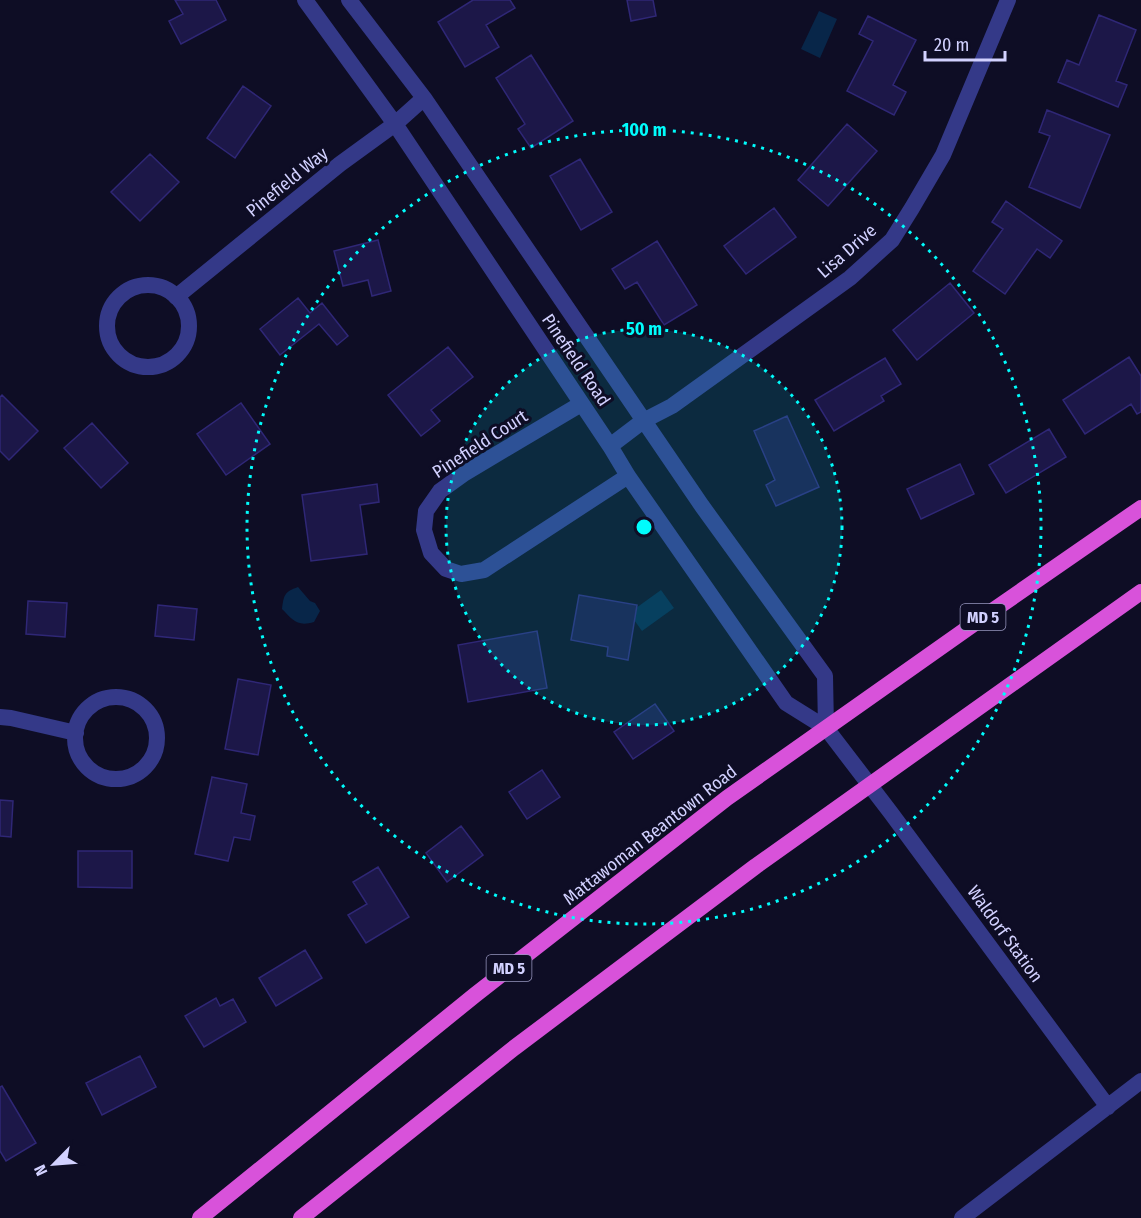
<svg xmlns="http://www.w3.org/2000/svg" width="1141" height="1218" font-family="'Fira Sans Condensed',sans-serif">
<rect width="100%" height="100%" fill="#0e0d25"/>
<path fill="#082649" d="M819,11l18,8 -17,39 -19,-9z
M298,587l12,14 5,2 5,8 -6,11c-17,5 -21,-2 -32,-13 2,-14 2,-17 16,-22z
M661,590l13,18 -32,23 -13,-18z"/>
<path fill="#1c1748" stroke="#2f2776" stroke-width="1.5" d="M175,0h41l10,20 -45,24 -12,-23 14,-7z
M473,0h37l5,8 -29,17 13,22 -34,20 -27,-45z
M627,0h26l3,16 -25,5z
M1099,15l37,15 -20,51 11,4 -9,22 -60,-25 9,-22 12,5z
M868,16l48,24 -23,45 13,7 -12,23 -47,-24 26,-50 -14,-7z
M531,55l42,66 -42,27 -13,-19 7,-5 -29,-46z
M243,86l28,20 -36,52 -28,-20z
M1047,110l63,25 -30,73 -51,-21 21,-51 -11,-4z
M847,124l30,27 -49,55 -30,-26z
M150,154l29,28 -39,39 -29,-29z
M580,159l32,53 -31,18 -31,-54z
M1006,201l56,40 -12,17 -13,-9 -32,45 -32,-23 30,-42 -11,-7z
M774,208l22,29 -50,37 -22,-28z
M378,240l13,51 -19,5 -4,-16 -25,6 -9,-35z
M657,241l40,64 -33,20 -27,-43 -12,7 -13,-20z
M950,283l24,30 -57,47 -24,-30z
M298,298l12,15 12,-10 26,33 -11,9 -18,-21 -39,31 -20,-26z
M448,347l25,30 -42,33 9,11 -19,15 -33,-41z
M1129,357l12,19v36l-4,2 -6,-10 -46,30 -22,-34z
M885,358l16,26 -20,12 3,5 -50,30 -19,-31z
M2,395l36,36 -29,29 -9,-9v-54z
M241,403l29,41 -44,31 -29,-41z
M787,416l32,71 -43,19 -10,-21 9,-5 -21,-49z
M92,423l36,40 -27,25 -37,-40z
M1049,429l17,28 -60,36 -17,-28z
M960,464l14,30 -53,25 -14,-30z
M377,484l2,18 -19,3 7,49 -56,7 -9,-66z
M579,595l58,10 -9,55 -21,-4 1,-9 -37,-7z
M28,601l39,2 -2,34 -39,-3z
M158,605l39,4 -3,31 -39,-4z
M537,631l10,57 -79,14 -10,-57z
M238,679l33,6 -13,70 -33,-6z
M655,704l19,27 -41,28 -19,-27z
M542,770l18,27 -33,22 -18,-27z
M212,777l35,7 -6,29 14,3 -5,24 -16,-3 -6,24 -33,-7z
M0,800l13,1 -2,36 -11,-1z
M461,826l22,29 -36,27 -21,-29z
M78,851h54v37l-54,-1z
M378,867l31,50 -43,26 -18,-28 19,-11 -14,-22z
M305,950l17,28 -46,28 -17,-28z
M216,998l4,8 13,-7 13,23 -42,25 -19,-31z
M140,1056l16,31 -54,28 -16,-32z
M2,1086l34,57 -30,18 -6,-10v-64z"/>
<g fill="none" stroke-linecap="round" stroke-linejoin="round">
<path stroke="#343988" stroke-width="16" d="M305,0l90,124 215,322 18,30 158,227 40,25 65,85 217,294
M349,0l75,98 278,408 123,170 1,52
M107 326a41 41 0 1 1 82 0a41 41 0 1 1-82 0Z
M176,297l164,-133 55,-40 29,-26
M581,404l-116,69 -25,18 -14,20 -2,19 7,23 15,16 15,5 23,-4 144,-94
M610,446l33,-25 29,-15 178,-128 42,-38 20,-32 31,-53 65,-155
M75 738a41 41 0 1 1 82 0a41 41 0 1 1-82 0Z
M0,717l11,1 65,15
M962,1218l179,-137"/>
<path stroke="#d852da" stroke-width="16" d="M200,1218l275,-223 252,-197 258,-182 156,-108
M301,1218l213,-170 242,-182 385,-274"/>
</g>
<circle cx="644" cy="527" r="198" fill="#00fcfc" fill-opacity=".12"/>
<g fill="none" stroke="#00fcfc" stroke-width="3" stroke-dasharray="3 6">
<circle cx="644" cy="527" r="198"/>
<circle cx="644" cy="527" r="397"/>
</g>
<g text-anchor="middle" stroke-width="6" stroke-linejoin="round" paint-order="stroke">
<g fill="#0e0d25" stroke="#9796be" stroke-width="1.5">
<rect x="960.5" y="604" width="45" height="26" rx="4.5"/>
<rect x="486.5" y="955" width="45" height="26" rx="4.5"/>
</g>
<g font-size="16" font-weight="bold" fill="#d2d1ff">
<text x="983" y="623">MD 5</text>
<text x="509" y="974">MD 5</text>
</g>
<g font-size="18" fill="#d2d1ff" stroke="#0e0d25">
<text transform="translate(287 182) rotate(-39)" y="6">Pinefield Way</text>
<text transform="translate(847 251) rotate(-41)" y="6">Lisa Drive</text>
<text transform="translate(576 360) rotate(56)" y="6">Pinefield Road</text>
<text transform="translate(480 444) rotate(-33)" y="6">Pinefield Court</text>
<text transform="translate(650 835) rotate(-38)" y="6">Mattawoman Beantown Road</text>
<text transform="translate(1005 934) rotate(54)" y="6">Waldorf Station</text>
</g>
</g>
<circle cx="644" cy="527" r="9" fill="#00fcfc" stroke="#0e0d25" stroke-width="3"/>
<g font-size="18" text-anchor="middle" font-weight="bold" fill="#00fcfc" stroke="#0e0d25" stroke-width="6" stroke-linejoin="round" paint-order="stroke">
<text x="644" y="136">100 m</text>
<text x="644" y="335">50 m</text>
</g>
<g transform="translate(54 1164) rotate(245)" stroke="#0e0d25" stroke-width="4.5" paint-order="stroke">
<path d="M0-4.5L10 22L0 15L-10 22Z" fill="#d2d1ff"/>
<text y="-9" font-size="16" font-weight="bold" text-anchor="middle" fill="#d2d1ff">N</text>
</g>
<path d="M925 51v9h80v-9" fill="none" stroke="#d2d1ff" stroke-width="3"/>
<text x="934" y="51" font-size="18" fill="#d2d1ff" stroke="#0e0d25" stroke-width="4.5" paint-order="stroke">20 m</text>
</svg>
